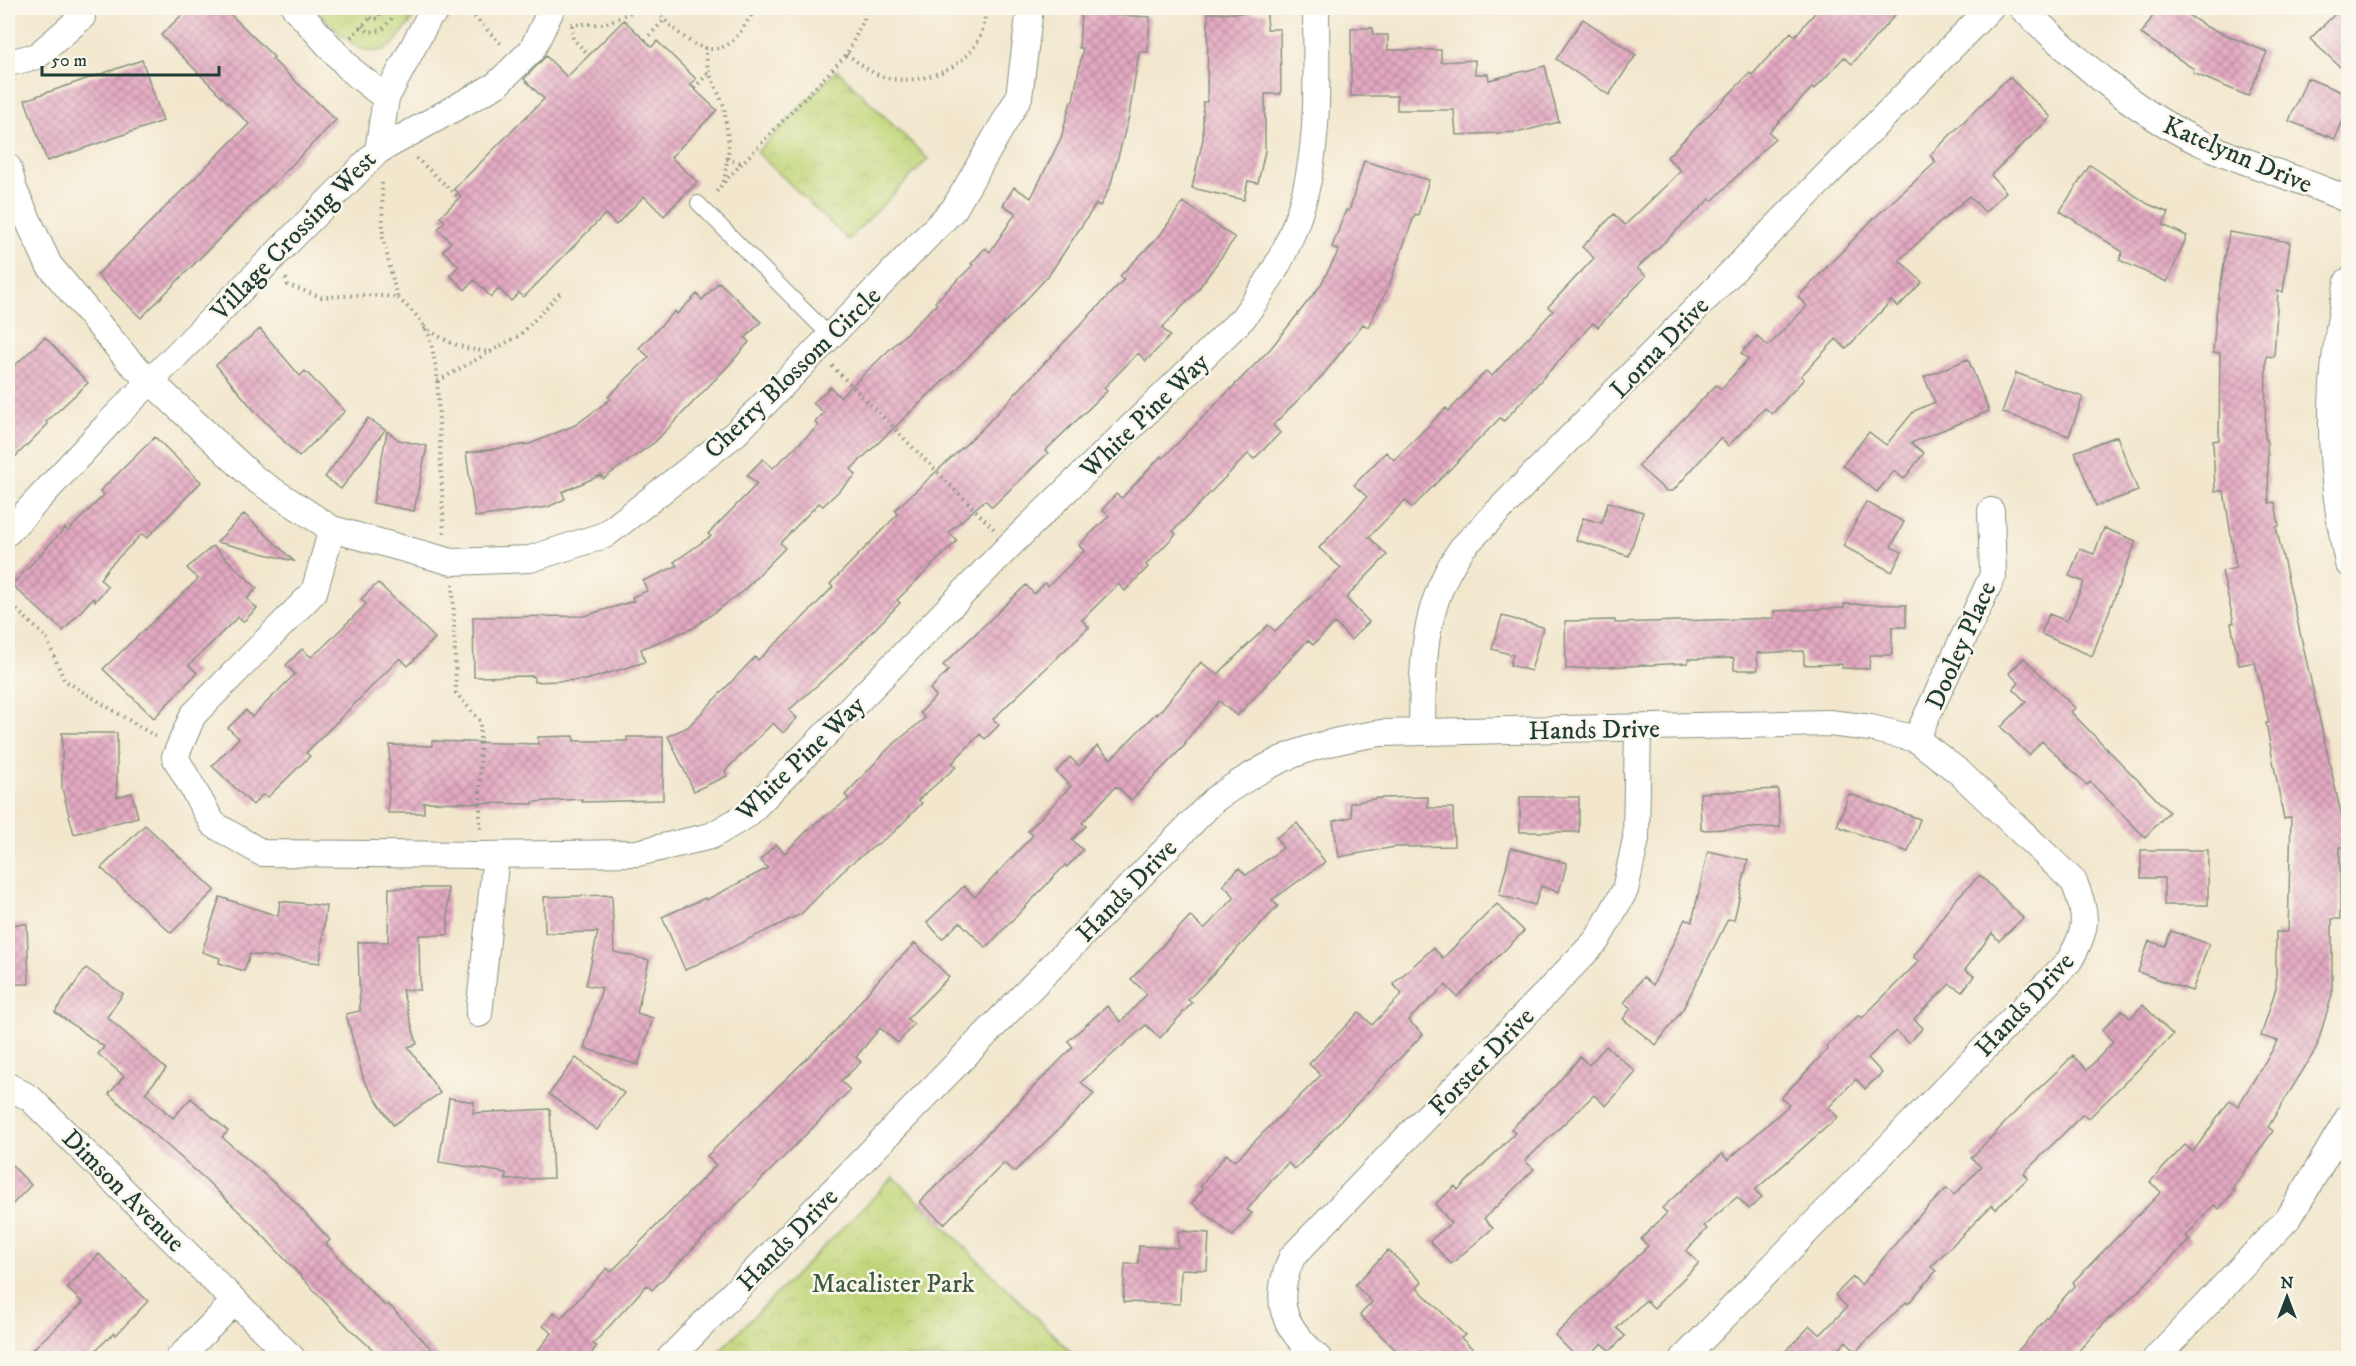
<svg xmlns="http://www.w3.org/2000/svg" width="2356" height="1366" font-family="'IM FELL DW Pica',serif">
<defs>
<pattern id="park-crowns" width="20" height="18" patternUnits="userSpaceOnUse" patternTransform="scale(1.5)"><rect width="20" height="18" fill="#c1d679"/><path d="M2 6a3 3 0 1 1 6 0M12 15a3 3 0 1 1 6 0" fill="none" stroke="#a5b969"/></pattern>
<pattern id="building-cross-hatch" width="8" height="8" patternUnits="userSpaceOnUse" patternTransform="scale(1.5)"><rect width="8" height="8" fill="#e4a9c2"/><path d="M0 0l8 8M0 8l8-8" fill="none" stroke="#b88b9e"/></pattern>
</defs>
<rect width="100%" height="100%" fill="#fbf7ec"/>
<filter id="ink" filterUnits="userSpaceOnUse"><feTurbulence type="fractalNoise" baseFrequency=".0167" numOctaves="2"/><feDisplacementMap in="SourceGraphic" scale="12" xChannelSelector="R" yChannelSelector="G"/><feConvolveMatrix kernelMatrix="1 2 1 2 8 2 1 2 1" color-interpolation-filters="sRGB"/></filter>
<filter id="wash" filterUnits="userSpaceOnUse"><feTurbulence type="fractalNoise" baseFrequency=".008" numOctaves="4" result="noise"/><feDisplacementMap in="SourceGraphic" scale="24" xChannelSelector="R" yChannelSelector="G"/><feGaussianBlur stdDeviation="1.35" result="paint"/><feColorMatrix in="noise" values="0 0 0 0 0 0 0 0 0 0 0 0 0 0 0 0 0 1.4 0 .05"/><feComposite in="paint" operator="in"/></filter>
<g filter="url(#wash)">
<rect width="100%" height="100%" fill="#f2e7cd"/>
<path fill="url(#park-crowns)" stroke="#708a56" stroke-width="1.5" d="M315,8h106c-6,7 -24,34 -29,37 -29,23 -59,-20 -77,-37z
M837,70l91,89 -80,81 -91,-88z
M894,1177l183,181h-365z"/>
<g id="blocks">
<path fill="url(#building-cross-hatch)" d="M189,8h35l50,49 -2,2 64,61 -195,198 -44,-43 152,-151 -88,-89z
M1819,8h82l-49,56 -8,-7 -30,33 -2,-2 -43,44 6,6 -63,63 -2,-2 -73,69 9,8 -48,51 -5,-4 -89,98 -4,-3 -88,90 -7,-8 -36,37 18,18 -41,43 23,24 -18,18 -16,-17 -22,22 -5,-5 -71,76 -18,-15 -34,41 1,2 -55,56 -15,-14 -34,37 4,3 -14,14 11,10 -16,17 -2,-2 -79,83 -26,-26 -18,17 -15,-17 37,-36 11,11 58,-62 -5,-4 43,-45 -15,-14 14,-15 9,9 18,-20 14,13 45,-46 1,2 44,-53 16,13 51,-50 7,6 66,-63 -22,-20 48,-51 -13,-12 32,-33 8,8 52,-52 3,3 37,-40 6,5 61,-65 -5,-4 46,-49 -12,-11 32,-33 11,11 56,-54 -14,-14 83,-84 2,2 39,-43 4,4z
M2158,8h19l30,19 60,25 -19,44 -55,-23 1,-4 -53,-35z
M2341,8h8v67l-39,-36z
M1081,13l69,4 -2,35h-9l-10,64 -19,71 -10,19 -4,-2 -47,71 -38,41 -160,153 5,6 -33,31 -4,-3 -39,40 5,5 -44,45 -48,35 -52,21 4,13 -59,18 -52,2v-6l-60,1 -1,-60 111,-1 50,-15 -2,-4 15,-6 -4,-10 34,-15 -3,-4 37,-26 -3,-2 49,-50 -10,-9 16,-16 10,9 45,-42 -3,-4 9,-9 -11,-10 17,-16 10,10 97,-93 -2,-2 38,-37 -2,-1 14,-16 5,4 26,-39 -13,-8 11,-18 17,11 30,-60 10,-37h2l10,-53h-4z
M1208,13h59v16h13l1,65h-16v57l-7,32 -10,-2 -4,19 -52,-12 11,-49v-37h4z
M1583,19l53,36 -27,40 -53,-36z
M624,20l28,27 5,-6 39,38 -6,6 27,25 -46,47 26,25 -33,34 -20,-20 -28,29 -11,-11 -81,83 -5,-4 -8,8 -12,-12 -8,8 -17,-17 -9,10 -15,-15 9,-9 -16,-15 8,-9 -13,-13 7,-8 -5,-4 21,-21 -7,-7 90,-90 -20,-20 22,-23 21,21z
M1351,28h22v7h15v15h53v12l34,-2v14h13l1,6 56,-14 14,56 -39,10 -64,3 -2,-25h-57v-14h-46z
M142,60l21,61 -116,40 -22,-61z
M2009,77l42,40 -60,58 15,17 -21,20 -16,-16 -70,64 23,22 -24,25 -7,-6 -45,48 -10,-10 -35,37 3,3 -32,35 -7,-6 -37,38 -8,-8 -47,53h-7l-28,-25 78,-81 5,4 27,-30 -7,-6 16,-17 11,10 39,-40 -9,-9 73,-76 65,-59 -6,-7z
M2307,78l42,17v12l-14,32 -46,-18z
M1364,161l65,19 -11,35 -3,-1 -27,74 -20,39 -5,-3 -40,51 -50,50 7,8 -26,26 -6,-5 -39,40 -36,37 3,3 -30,31 2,2 -23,24 -7,-7 -36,36 7,7 -96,92 6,6 -14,14 -5,-5 -28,29 4,4 -38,33 4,3 -28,29 -45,33 -48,49 -116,56 -23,-53 43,-19 1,2 62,-32 -8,-8 16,-16 9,9 28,-28 36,-26 -4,-4 43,-46 37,-31 -5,-5 16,-17 -6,-7 19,-19 -6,-5 83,-80 8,9 11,-11 3,3 36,-35 -5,-6 30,-29 -7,-6 14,-16 6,4 39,-42 2,2 108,-110 49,-62 19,-36 -7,-3 14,-37 3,1z
M2090,165l58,39 21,9 -6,12 24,11 -20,46 -48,-22 4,-8 -63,-41z
M1183,202l52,36 -38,53 -35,37 8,8 -24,25 -8,-8 -34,35 3,3 -62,60 3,2 -56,54 -7,-7 -36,32 8,9 -60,59 3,3 -62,64 -49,43 8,8 -14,15 -10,-10 -48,48 2,5 -33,15 -26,-55 20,-9 67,-70 3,3 40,-37 35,-36 -3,-3 68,-70 -3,-4 84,-78 145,-153 -4,-3 41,-42z
M2229,232l61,10 -7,50 -5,-1 -4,66 -8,-1 -1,83h2l2,64 6,-1 4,24 -3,1 69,304v16h-5v72h-8v76l-16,54 -48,78 5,4 -41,58 3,2 -16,18 -5,-4 -28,31 4,4 -80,79 -1,-1 -38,41h-60l64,-74 -2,-3 88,-90 -11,-10 35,-37 8,7 37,-52 8,6 40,-65 -17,-5 15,-48v-56h12l3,-115 -7,2 -18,-96h3l-14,-61 -16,3 -8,-42h3l-12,-52 14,-3 -12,-77h-9l-2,-50 6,-1 1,-87h-7l3,-39z
M719,282l42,40 -16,16 4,4 -19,22 -75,78 -52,37 -2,-4 -39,17 3,7 -17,8 -73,10 -9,-64 64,-9 45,-19 36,-26 -3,-2 41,-40 -10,-9 36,-37 2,3 20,-20 5,6z
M260,329l40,47 5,-5 40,40 -46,46 -46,-48 -37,-44z
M45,337l43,46 -42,39 2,2 -40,40v-92z
M1968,359l21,52 -78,32 13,10 -20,26 -10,-8 -17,21 -34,-27 26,-33 17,13 28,-34 21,-9 -11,-25z
M2016,373l67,24 -14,39 -67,-24z
M368,418l17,12 -44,59 -16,-12z
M387,431l12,9 28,6 -13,65 -41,-8z
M2117,436l21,55 -42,15 -21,-54z
M155,437l46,45 -54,56 -5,-4 -34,34 -8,11 8,8 -13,14 -2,-3 -30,33 -51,-46 53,-57 3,3 36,-36 -4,-4z
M1608,502l35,10 -14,44 -53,-16 7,-22 19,5z
M1866,502l38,20 -13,25 11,5 -10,20 -49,-26z
M244,514l50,47 -77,-19z
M2104,528l32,13 -44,115 -51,-22 8,-20 18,7 17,-39 -15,-6 11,-27 14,5z
M213,546l44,42 -10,11 10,9 -14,14 -5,-5 -49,48 8,8 -43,45 -51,-49 95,-90 -11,-11z
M378,583l57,55 -27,28 -8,-8 -94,95 4,3 -42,41 -6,-2 -9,10 -41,-39 27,-28 -11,-10 18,-18 6,7 43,-43 -9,-9 16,-16 9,8 11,-9 44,-44 -5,-5z
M1844,604l62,1v22h-14v28h-22l-1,14 -27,-1v-4l-38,1v-14l-47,2 1,17h-24v-12l-46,1v4l-122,6 -1,-48 50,-1v3l159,-5v-7l70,-3z
M1502,616l41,11 -12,44 -21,-6 3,-10 -21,-6z
M2024,658l51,50 -4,4 98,100 -24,25 -55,-55 -3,3 -45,-44 -13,14 -28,-28 25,-25 -13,-13 6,-6 -10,-10z
M62,733h55v64l15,-4 6,24 -64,17 -12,-46z
M574,736v5h53v-4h36v63l-81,2v-3l-49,3v2l-109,-2v11h-36l2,-68 42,1v-5l106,3v-7z
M1778,789l2,38 -79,3 -1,-37z
M1849,794l71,25 -12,33 -71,-26z
M1428,797v11h25l1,38 -59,1 -56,10 -6,-36 19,-4 -2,-14 29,-5z
M1520,797h59v35h-59z
M1297,823l28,39 -53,38 6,6 -90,94 4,3 -32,35 -14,-13 -65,57 13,12 -33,33 -47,45 -10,-9 -60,61 -24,-22 153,-155 -5,-6 39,-35 14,16 26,-28 -16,-15 59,-63 14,13 31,-32 -12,-12 16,-17 7,7 37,-27 -7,-10z
M145,825l70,65 -44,43 -70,-65z
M1511,848l56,15 -8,29 -18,-6 -6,19 -36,-10z
M2141,850h67v55h-44v-27h-23z
M1708,851l40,9 -14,60 -6,-1 -45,90 -27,36 -33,-26 8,-11 -7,-5 19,-26 10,8 32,-66 7,3z
M1980,875l43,43 -24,23 -7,-8 -27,37 9,6 -12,16 -12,-8 -36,35 9,9 -15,15 -12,-12 -28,27 14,15 -17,16 -9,-10 -28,29 10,9 -83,73 7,7 -13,12 -12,-12 -33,29 3,3 -21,22 13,12 -45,45 -8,-8 -29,28 8,8 -15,15 -8,-8 -16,16h-8l-23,-24 93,-89 -7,-7 26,-26 -5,-5 60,-54 6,6 61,-55 -8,-7 47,-49 -2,-3 33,-31 3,3 57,-57 -6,-4 41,-56z
M389,888h59v47h-29l1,55h-18l15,54 -9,3 32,46 -47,32 -29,-44 -18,-67 14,-3 -2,-69h30z
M612,895l2,57 35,8 -12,53 16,5 -15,47 -54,-17 18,-60 -16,-3 12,-53 -53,1 -1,-36z
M220,897l58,19 2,-15 46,5 -6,57 -70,-9 -6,17 -25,-8 1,-5 -18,-6z
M1497,904l27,27 -67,66 -11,-12 -38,35 15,14 -128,135 -7,-6 -16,16 -25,31 5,3 -19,23 -41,-33 11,-14 -3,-2 26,-33 9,7 86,-86 -12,-11 50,-52 13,13 30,-31 -9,-10 40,-36 10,10z
M8,924h19l2,60h-21z
M2171,931l38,13 -17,47 -54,-19 11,-31 16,5z
M915,943l34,34 -42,42 7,5 -16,19 -18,-15 -24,29 5,5 -20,19 9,9 -198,200 -5,-5 -54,59 4,2 -10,13h-56l21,-26 -9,-7 11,-14 7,6 46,-50 4,4 105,-107 -9,-9 129,-126 44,-52z
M86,968l37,26 -16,23 59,52 -21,24 28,25 18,-20 37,33 -6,6 69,61 39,42 -4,4 59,62 3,-2 53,55h-58l-34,-31 -95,-102 -49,-47 -96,-85 15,-18 -26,-22 6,-7 -49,-35z
M2143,1005l30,30 -85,84 -5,-5 -59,59 4,5 -32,31 -4,-4 -61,62 5,4 -28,33 -2,-2 -50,49 -10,-10 -17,18h-51l32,-33 10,9 27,-28 -12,-12 18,-18 8,8 54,-65 32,-32 7,7 27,-28 -10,-9 62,-64 40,-38 14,14 26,-28 -11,-12 20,-20 8,8z
M1606,1046l30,26 -30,34 -12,-11 -69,66 9,8 -50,50 9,9 -42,36 -21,-23 21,-18 -16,-19 20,-18 3,4 57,-57 -4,-4 45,-44 24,-28 9,8z
M576,1058l48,35 -27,37 -48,-36z
M449,1098l25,4 -1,11 77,-4 3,69 -47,2v-7l-67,-11z
M8,1161l23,24 -23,24z
M1178,1231l31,2 -2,37 -26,-1 -1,35 -57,-2 2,-38h13l1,-18 39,2z
M1388,1250l34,32 -5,6 48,47 -4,3 23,21h-79l-45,-44 12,-13 -17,-17z
M99,1254l49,47 -32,34 -2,-2 -28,26h-64l61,-56 -16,-15z"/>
</g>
</g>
<g filter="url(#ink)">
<use href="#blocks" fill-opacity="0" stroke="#889280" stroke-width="1.5"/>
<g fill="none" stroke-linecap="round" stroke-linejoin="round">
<defs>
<path id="service" d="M698,203l133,134"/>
<path id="minor" d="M295,8l56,62 35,28
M2022,8c57,53 113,106 186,138 45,21 95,33 140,54
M8,63l29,-7 45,-39
M378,151l118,-66 36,-35 20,-42
M8,167l6,23 35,75 80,96 126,118 77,50 120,33 78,-3 75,-24 131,-102 218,-224 65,-112 11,-89
M2348,281c-22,98 -21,184 0,282
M332,529l-18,63 -121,123 -18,42 38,67 49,29 218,2 157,-2 74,-17 36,-21 263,-270 233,-227c80,-106 74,-185 73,-310
M8,532l103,-111 267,-270 8,-53 43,-81 10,-9
M1422,731c1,-68 -1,-124 40,-183l528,-540
M1916,739l77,-164 -2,-64
M479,1014l17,-159
M8,1086l22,12 262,260
M179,1358l56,-57
M670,1358l545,-559c60,-42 94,-55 166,-66l448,-10 42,5 45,11 43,33 115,110c14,35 14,47 -5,79l-385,397
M1318,1358c-35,-33 -46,-55 -26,-101l305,-317 28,-50 11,-51 2,-111
M2156,1358l134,-142 58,-98"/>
</defs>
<use href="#service" stroke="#889280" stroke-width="16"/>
<use href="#minor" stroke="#889280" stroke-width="28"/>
<path stroke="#889280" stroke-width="4" stroke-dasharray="1.5 4.5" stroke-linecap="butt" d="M372,8l-4,7 5,5 7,-3v-9
M466,8l37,38
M653,8c18,17 49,57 78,34 10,-8 18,-24 25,-34
M571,24h33l37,-16
M572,25l1,14 16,16
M362,26l7,6 13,-2 9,-11 1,-7 -3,-4
M351,37l19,-19
M645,40l20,-21
M705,47l3,23 16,36 5,41 -5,35 -10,13
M847,54c13,10 27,22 45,25 44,6 96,-22 93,-71
M694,88l15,-15
M416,158l43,39
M727,159l15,4
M724,182l123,-128 17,-35 1,-11
M382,183l1,55 14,59
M286,278l2,7 33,12 44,-2 32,2 22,21 11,19 7,37 7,162
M424,327c26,17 37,22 68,25
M832,366l162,163
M438,381l82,-46 42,-44
M453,584l3,109 24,28v111
M8,602l38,35 18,43 94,58"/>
<use href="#service" stroke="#fff" stroke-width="14"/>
<use href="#minor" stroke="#fff" stroke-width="26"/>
</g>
</g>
<g text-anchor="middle" stroke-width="5" stroke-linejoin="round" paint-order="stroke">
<g font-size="26" fill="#1f3d34" stroke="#fbf7ec">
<text transform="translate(2238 154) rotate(23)" y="9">Katelynn Drive</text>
<text transform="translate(293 235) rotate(-46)" y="9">Village Crossing West</text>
<text transform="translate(1659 347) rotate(-46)" y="9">Lorna Drive</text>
<text transform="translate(792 372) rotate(-44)" y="9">Cherry Blossom Circle</text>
<text transform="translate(1144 415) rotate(-44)" y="9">White Pine Way</text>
<text transform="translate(1960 645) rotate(-66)" y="9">Dooley Place</text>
<text transform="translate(1594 729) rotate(-1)" y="9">Hands Drive</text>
<text transform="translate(800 758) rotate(-44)" y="9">White Pine Way</text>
<text transform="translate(1126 890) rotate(-46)" y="9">Hands Drive</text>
<text transform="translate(2024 1004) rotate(-47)" y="9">Hands Drive</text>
<text transform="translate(1481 1061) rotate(-46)" y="9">Forster Drive</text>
<text transform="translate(124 1190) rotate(45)" y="9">Dimson Avenue</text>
<text transform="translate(787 1239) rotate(-46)" y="9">Hands Drive</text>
</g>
<g font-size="26" fill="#3f5c42" stroke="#fbf7ec">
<text x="893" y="1292">Macalister Park</text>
</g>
</g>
<rect width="2356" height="1366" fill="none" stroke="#fbf7ec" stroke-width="30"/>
<g transform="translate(2287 1297)" stroke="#fbf7ec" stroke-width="4.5" paint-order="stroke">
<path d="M0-4.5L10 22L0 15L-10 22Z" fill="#1f3d34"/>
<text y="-9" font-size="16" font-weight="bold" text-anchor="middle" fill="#1f3d34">N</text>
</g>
<path d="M42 66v9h177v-9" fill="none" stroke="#1f3d34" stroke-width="3"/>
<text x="51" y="66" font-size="18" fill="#1f3d34" stroke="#fbf7ec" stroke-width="4.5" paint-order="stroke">50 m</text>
</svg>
